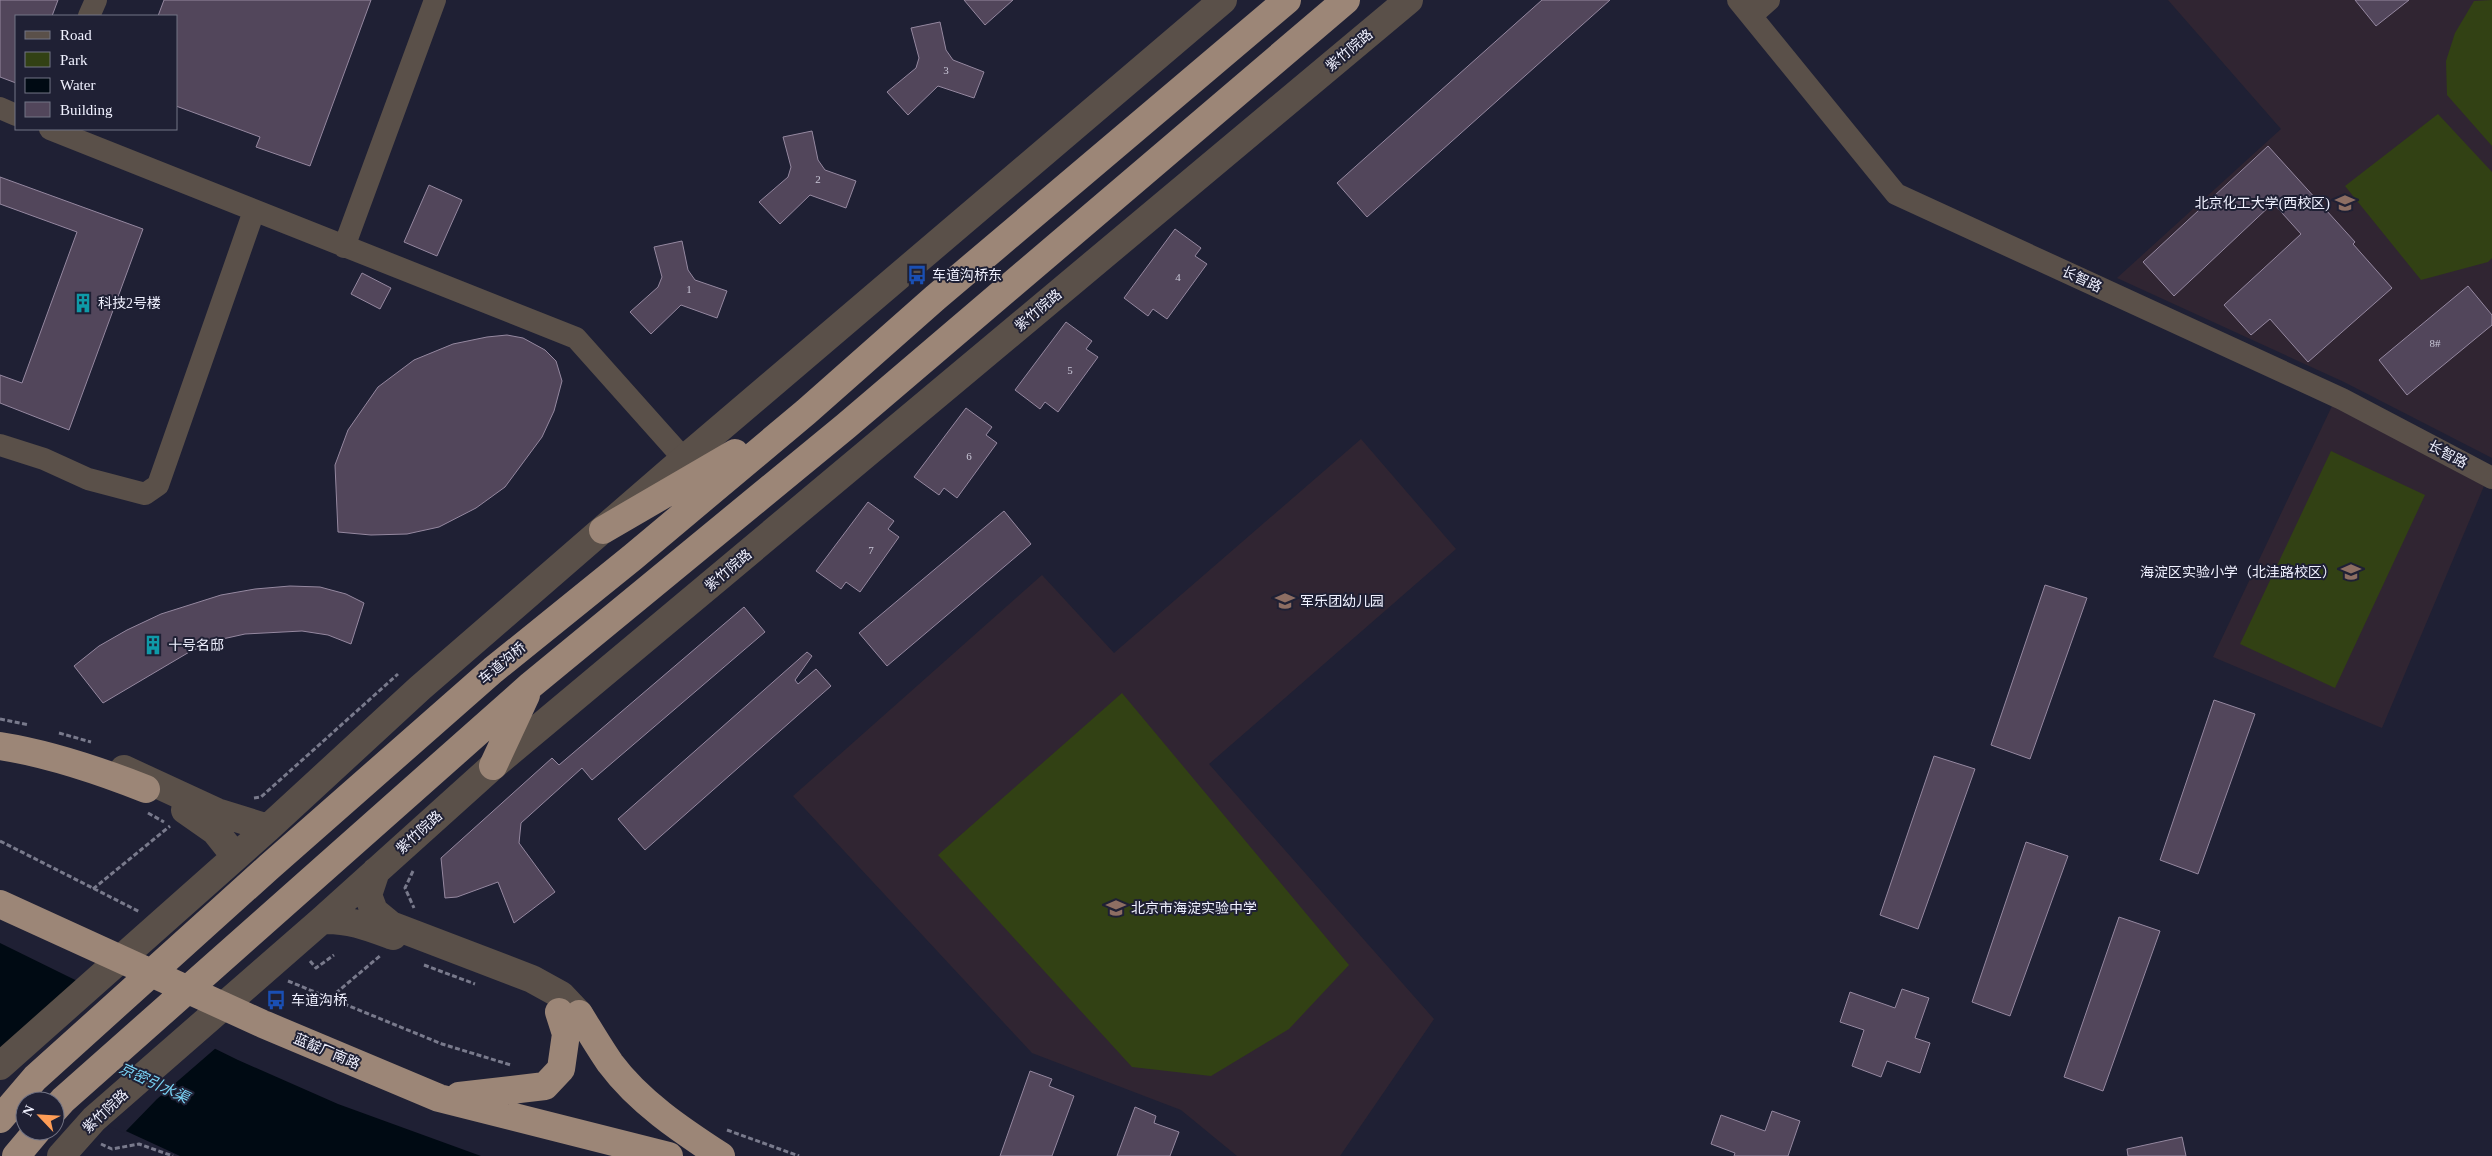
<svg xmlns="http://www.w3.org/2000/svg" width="2492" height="1156" font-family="'Times New Roman','Noto Sans SC',serif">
<rect width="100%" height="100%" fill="#1f2034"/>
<path fill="#302532" d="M2168,0h324v458l-148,-76 -227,-104 164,-149z
M2332,406l152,80 -102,242 -169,-71z
M1361,439l95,110 -247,215 225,255 -94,137h-103l-56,-46 -149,-57 -239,-257 249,-221 72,78z"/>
<path fill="#324114" d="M2492,0v146l-45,-51 -1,-34 9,-28 19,-32z
M2438,114l54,58v86l-4,4 -67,18 -76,-94z
M2331,451l94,44 -90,193 -95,-44z
M1122,693l227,272 -60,64 -78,47 -79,-9 -194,-212z"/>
<path fill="#000a13" d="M0,943l238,117 100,44 143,52h-301l-180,-83z"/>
<path fill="#1f2034" d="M79,979l138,68 -60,52 -33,34 -124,-57z"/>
<path fill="#52465b" stroke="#9588a0" d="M0,0h58l-6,16h-36v67l-16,-6z
M164,0h207l-61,166 -54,-19 4,-10 -84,-31v-90h-18z
M964,0h49l-28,25z
M1542,0h68l-243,217 -30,-34z
M2355,0h54l-33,26z
M940,22l6,28 7,10 31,12 -10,26 -36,-12 -30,29 -21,-23 29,-24 3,-10 -8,-30z
M812,131l6,29 7,10 31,11 -10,27 -36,-13 -30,29 -21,-22 29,-25 3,-10 -8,-30z
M2268,146l87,96 -2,2 39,44 -84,74 -38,-43 -19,16 -27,-30 77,-71 -28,-31 -99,93 -31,-34z
M0,177l143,52 -74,201 -69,-27v-28l22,8 55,-151 -77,-28z
M429,185l33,15 -25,56 -33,-14z
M1175,229l26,19 -6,8 12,8 -40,55 -14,-10 -5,7 -24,-18z
M682,241l6,29 7,10 32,11 -10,27 -36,-13 -30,29 -21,-22 28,-25 4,-10 -8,-30z
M362,273l29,15 -11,21 -29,-15z
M2468,286l24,29v10l-85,70 -28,-35z
M1066,322l26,19 -6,8 12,8 -40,55 -13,-10 -5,7 -25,-19z
M507,335l16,3 22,12 11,11 6,20 -8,30 -12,26 -37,50 -29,21 -37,19 -32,7 -36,1 -33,-3 -3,-67 13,-35 30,-43 36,-27 39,-16 34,-7z
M966,408l26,19 -6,8 11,8 -40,55 -13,-10 -5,7 -25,-18z
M868,502l26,19 -6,8 11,8 -39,55 -14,-10 -5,7 -25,-18z
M1004,511l27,33 -144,122 -28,-33z
M2045,585l42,13 -57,161 -39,-14z
M290,586l30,1 26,7 18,9 -13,41 -23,-9 -26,-4 -57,3 -27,6 -27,11 -88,52 -29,-37 25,-20 28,-16 34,-16 60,-19 34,-6z
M744,607l21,25 -173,148 -10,-12 -61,55 -2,20 36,49 -41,31 -16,-41 -41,15 -12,1 -4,-40 111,-100 7,7z
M807,652l5,4 -17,24 3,4 18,-15 15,17 -186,164 -27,-31z
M2214,700l41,14 -57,160 -38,-14z
M1934,756l41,13 -57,160 -38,-14z
M2026,842l42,14 -58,160 -38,-14z
M2119,917l41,14 -57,160 -39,-14z
M1902,989l27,9 -14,40 15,5 -10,30 -33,-12 -6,16 -29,-11 12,-36 -24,-8 10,-30 45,16z
M1030,1071l22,8 -3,7 25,10 -22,60h-52z
M1135,1107l21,9 -2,7 25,9 -9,24h-53z
M1772,1111l28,10 -12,35h-54l1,-3 -24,-9 10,-29 44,16z
M2182,1137l4,19h-58l-1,-7z"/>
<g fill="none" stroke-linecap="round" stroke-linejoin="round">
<path stroke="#797a8c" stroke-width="3" stroke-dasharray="5 2.5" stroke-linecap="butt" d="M0,719l29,6
M59,733l32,9
M254,798l7,-1 137,-123
M148,813l16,9
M0,841l140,71
M413,871l-8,17 9,20
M93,889l77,-63
M310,961l6,7 18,-13
M424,965l51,19
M288,981l154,63 69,21
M330,998l51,-43
M727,1130l72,26
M101,1144l11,5 27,-5 34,12"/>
<path stroke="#5a5049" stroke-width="22" d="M1738,0l158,194 446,205 150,79
M89,16l7,-16
M1751,16l18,-16
M0,108l16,7
M50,129l526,209 108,121
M344,247l91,-247
M0,445l44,14 44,20 57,15 13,-9 96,-274"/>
<path stroke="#5a5049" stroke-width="28" d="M124,769l93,43 51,16
M185,810l30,21 20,25
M376,871l-8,24 6,16 17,14 141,54 29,16 18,19
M322,920c27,-1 47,7 71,16
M0,1066l268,-238 152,-140 264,-229 539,-459
M61,1156l33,-37 228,-199 171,-154 916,-766"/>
<path stroke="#9c8677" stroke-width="28" d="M603,530l132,-77
M0,746c51,8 98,24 146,43
M493,766l33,-71
M0,904l263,120 176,74 230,58
M579,1014c10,16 20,33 31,49 29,39 71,67 111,93
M459,1096l86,-10 16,-17 5,-35 -7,-22
M55,1109l8,-9 468,-415 315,-259 500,-426
M0,1119l35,-41 234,-211 224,-197 140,-113 173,-145 129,-114 352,-298
M16,1156l21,-25"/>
</g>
<defs>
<symbol id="university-bare" viewBox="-9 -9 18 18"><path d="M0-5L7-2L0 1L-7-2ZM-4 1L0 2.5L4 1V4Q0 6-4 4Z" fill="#8d6e63" stroke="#1f2034" stroke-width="2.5" paint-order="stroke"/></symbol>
<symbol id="bus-bare" viewBox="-9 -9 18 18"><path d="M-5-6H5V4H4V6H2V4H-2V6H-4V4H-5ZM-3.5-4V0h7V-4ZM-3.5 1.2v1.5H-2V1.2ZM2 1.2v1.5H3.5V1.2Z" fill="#1a4fb4" stroke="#1f2034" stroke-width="2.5" paint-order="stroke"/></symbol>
<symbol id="building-bare" viewBox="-9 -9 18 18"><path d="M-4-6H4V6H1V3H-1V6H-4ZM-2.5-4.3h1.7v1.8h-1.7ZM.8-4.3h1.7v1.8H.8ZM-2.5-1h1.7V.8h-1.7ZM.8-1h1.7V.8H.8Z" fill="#0f9aa8" stroke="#1f2034" stroke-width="2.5" paint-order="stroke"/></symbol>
<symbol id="school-bare" viewBox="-9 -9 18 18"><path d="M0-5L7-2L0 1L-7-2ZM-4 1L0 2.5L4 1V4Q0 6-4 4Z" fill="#8d6e63" stroke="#1f2034" stroke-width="2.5" paint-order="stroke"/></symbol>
</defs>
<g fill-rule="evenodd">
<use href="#university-bare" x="2331" y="189" width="28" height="28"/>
<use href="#bus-bare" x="903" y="261" width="28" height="28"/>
<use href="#building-bare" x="69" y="289" width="28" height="28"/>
<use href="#school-bare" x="2337" y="558" width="28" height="28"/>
<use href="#school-bare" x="1271" y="587" width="28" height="28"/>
<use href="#building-bare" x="139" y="631" width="28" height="28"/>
<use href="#school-bare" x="1102" y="894" width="28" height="28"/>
<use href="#bus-bare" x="262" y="986" width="28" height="28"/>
</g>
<g text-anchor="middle" stroke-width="4" stroke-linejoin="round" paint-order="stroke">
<g font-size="11" fill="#c8c6d6">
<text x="946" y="74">3</text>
<text x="818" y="183">2</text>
<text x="1178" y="281">4</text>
<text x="689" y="293">1</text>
<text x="2435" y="347">8#</text>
<text x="1070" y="374">5</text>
<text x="969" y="460">6</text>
<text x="871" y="554">7</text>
</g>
<g font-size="14" fill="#f0f1ff" stroke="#1f2034">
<text transform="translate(1349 50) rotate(-40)" y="5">紫竹院路</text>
<text transform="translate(2082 279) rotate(25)" y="5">长智路</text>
<text transform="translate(1038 310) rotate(-40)" y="5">紫竹院路</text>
<text transform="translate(2448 454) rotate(28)" y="5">长智路</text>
<text transform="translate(728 570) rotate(-40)" y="5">紫竹院路</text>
<text transform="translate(502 663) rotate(-40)" y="5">车道沟桥</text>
<text transform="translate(419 832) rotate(-42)" y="5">紫竹院路</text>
<text transform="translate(327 1051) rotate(23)" y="5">蓝靛厂南路</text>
<text transform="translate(105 1111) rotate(-43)" y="5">紫竹院路</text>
</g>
<g font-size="14" fill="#f0f1ff" stroke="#1f2034" text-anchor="start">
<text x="2330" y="208" text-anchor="end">北京化工大学(西校区)</text>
<text x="932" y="280">车道沟桥东</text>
<text x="98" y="308">科技2号楼</text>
<text x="2336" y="577" text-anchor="end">海淀区实验小学（北洼路校区）</text>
<text x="1300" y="606">军乐团幼儿园</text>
<text x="168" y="650">十号名邸</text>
<text x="1131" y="913">北京市海淀实验中学</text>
<text x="291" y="1005">车道沟桥</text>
</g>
<g font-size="15" font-style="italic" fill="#7ad5f7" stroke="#1f2034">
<text transform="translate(154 1083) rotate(25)" y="5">京密引水渠</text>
</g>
</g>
<rect x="15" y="15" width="162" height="115" fill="#1f2034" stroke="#737485"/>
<rect x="25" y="31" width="25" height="8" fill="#5a5049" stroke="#737485"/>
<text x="60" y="40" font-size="15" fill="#f0f1ff">Road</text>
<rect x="25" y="52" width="25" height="15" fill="#324114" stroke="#737485"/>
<text x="60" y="65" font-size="15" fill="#f0f1ff">Park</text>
<rect x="25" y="78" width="25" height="15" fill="#000a13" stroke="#737485"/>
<text x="60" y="90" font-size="15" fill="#f0f1ff">Water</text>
<rect x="25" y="102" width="25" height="15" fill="#52465b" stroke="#737485"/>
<text x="60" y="115" font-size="15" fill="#f0f1ff">Building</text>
<g transform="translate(40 1116) rotate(295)"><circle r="24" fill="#1f2034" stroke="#737485"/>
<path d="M0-4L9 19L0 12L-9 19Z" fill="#fd9c56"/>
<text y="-8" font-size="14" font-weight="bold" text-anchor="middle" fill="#f0f1ff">N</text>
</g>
</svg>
